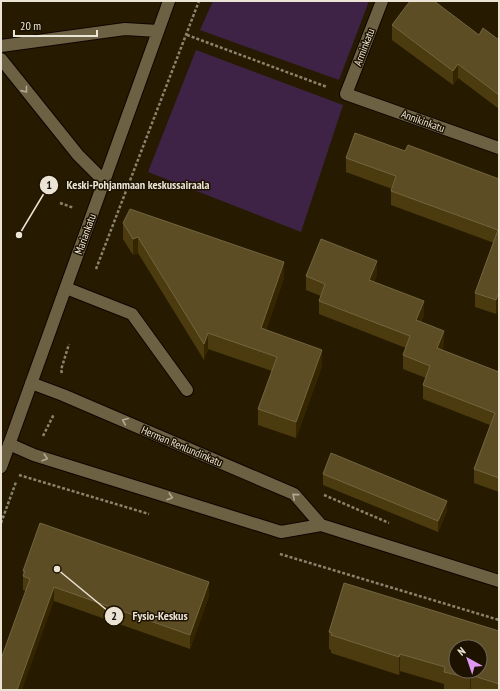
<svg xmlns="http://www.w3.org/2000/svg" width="500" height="691" font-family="'PT Sans Narrow',sans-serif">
<rect width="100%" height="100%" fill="#261b01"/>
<path fill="#3e2346" d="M213,1h156l-30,79 -139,-50z
M196,50l147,55 -42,127 -153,-60z"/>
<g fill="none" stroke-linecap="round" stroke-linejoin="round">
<defs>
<path id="minor" d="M382,1l-36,93 153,54
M1,46l124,-17 33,2
M1,59l77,96 26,26
M66,288l66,26 55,76
M31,383l32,12 231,99 27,31
M9,444l25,11 247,77 40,-7 178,56
M1,467l168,-466"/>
</defs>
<use href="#minor" stroke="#0f0500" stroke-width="14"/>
<path stroke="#8c836f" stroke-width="2.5" stroke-dasharray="3 2" stroke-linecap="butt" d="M187,35l140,52
M60,203l14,5
M96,269l103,-268
M62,373l-1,-3 8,-26
M43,436l11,-22
M19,475l130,39
M324,495l65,28
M1,523l15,-41
M280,554l219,66"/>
<use href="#minor" stroke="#6d6144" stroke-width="12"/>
</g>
<path fill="#4b3b0f" d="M392,25l87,10 20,5v69l-41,-31 -5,7 -61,-45z
M405,151l94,28v127l-3,8 -21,-7v-14l19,-50 -103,-38v-14l1,-2 -46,-17v-14z
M123,223l161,55 -18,52 56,36 -26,72 -38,-13v-16l14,-38 -64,-22 -4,11 -66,-107 -5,2 -10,-16z
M377,275l-3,7 50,33 -3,7 23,23 -2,5 57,22v120l-25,-9v-14l16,-44 -67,-26v-14l3,-7 -23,-9v-14l3,-7 -87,-34v-13l2,-5 -15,-6v-14z
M323,474l124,37 -9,21 -115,-47z
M23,571l186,25 -19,53 -167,-59z
M499,631v59h-51l-4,-1v-5l-44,-13 -1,4 -68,-22v-3l-2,-1v-17z"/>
<path fill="#352600" d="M458,64v14l-5,7v-14z
M138,237v16l-5,2v-16z
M377,261v14l-8,19v-14z
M284,262v16l-23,66v-16z
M499,292v14l-3,8v-14z
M424,301v14l-8,19v-14z
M444,331v14l-7,17v-14z
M208,333v16l-4,11v-16z
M322,350v16l-26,72v-16z
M447,501v10l-9,21v-11z
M209,582v14l-19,53v-14z
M54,587v14l-32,89h-5z
M400,654v17l-1,4v-18z
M471,675v15h-1v-12z"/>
<path fill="#5c4d24" stroke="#736540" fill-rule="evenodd" d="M410,1h24l45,34 4,-7 16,12v55l-41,-31 -5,7 -61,-46z
M355,133l50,18 3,-6 91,34v113l-3,8 -21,-7 23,-63 -107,-39 5,-15 -50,-18z
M130,209l154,53 -23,66 61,22 -26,72 -38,-13 19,-52 -69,-24 -4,11 -66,-107 -5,2 -10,-16z
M321,239l56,22 -8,19 55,21 -8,19 28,11 -7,17 62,24v106l-25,-9 21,-56 -72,-28 7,-19 -27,-11 7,-19 -91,-35 6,-17 -19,-8z
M331,453l116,48 -9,20 -115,-47z
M40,523l169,59 -19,53 -136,-48 -37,103h-16v-31l29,-80 -7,-3 2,-5h-2z
M344,583l155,48v53l-28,-9 -1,3 -26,-6 1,-5 -45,-13 -1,3 -68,-22 1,-2 -3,-1zM456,647h24v24h-24z"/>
<defs><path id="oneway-chevron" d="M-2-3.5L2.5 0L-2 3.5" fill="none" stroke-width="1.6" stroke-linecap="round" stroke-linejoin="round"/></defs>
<g stroke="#b2a993">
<use href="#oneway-chevron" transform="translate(25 90) rotate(51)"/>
<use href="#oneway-chevron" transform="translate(125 421) rotate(-157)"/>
<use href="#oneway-chevron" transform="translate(45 458) rotate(17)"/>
<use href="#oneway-chevron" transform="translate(295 496) rotate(-140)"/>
<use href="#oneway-chevron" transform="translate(170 497) rotate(17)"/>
</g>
<g text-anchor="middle" stroke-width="3" stroke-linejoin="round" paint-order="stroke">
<g font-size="11" fill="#ebe4d4" stroke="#1d1200">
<text transform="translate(364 47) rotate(-69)" y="4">Arminkatu</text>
<text transform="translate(423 121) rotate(20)" y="4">Annikinkatu</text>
<text transform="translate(85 234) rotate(-70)" y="4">Mariankatu</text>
<text transform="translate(182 446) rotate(23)" y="4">Herman Renlundinkatu</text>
</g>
</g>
<path fill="none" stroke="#ebe4d4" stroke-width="1.5" d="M19 235L49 185M57 569L114 616"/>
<g fill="#ebe4d4" stroke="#1d1200" stroke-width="1.5">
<circle cx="19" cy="235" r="4"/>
<circle cx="57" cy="569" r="4"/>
<circle cx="49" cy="185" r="10"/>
<circle cx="114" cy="616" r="10"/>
</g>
<g font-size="12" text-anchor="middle" font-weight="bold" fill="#111">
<text x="49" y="189">1</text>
<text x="114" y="620">2</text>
</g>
<g font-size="12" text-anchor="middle" font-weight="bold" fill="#ebe4d4" stroke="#1d1200" stroke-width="3" stroke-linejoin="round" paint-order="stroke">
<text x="138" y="189">Keski-Pohjanmaan keskussairaala</text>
<text x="160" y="620">Fysio-Keskus</text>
</g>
<rect width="500" height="691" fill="none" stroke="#ebe4d4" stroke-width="4"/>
<g transform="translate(468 659) rotate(320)"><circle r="19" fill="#1d1200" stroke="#6f6655"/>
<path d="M0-3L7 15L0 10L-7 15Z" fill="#de98f2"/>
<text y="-6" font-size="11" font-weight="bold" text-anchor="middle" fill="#ebe4d4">N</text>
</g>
<path d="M14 30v6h83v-6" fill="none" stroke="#ebe4d4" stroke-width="2"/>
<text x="20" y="30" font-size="12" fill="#ebe4d4" stroke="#1d1200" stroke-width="3" paint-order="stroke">20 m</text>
</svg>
